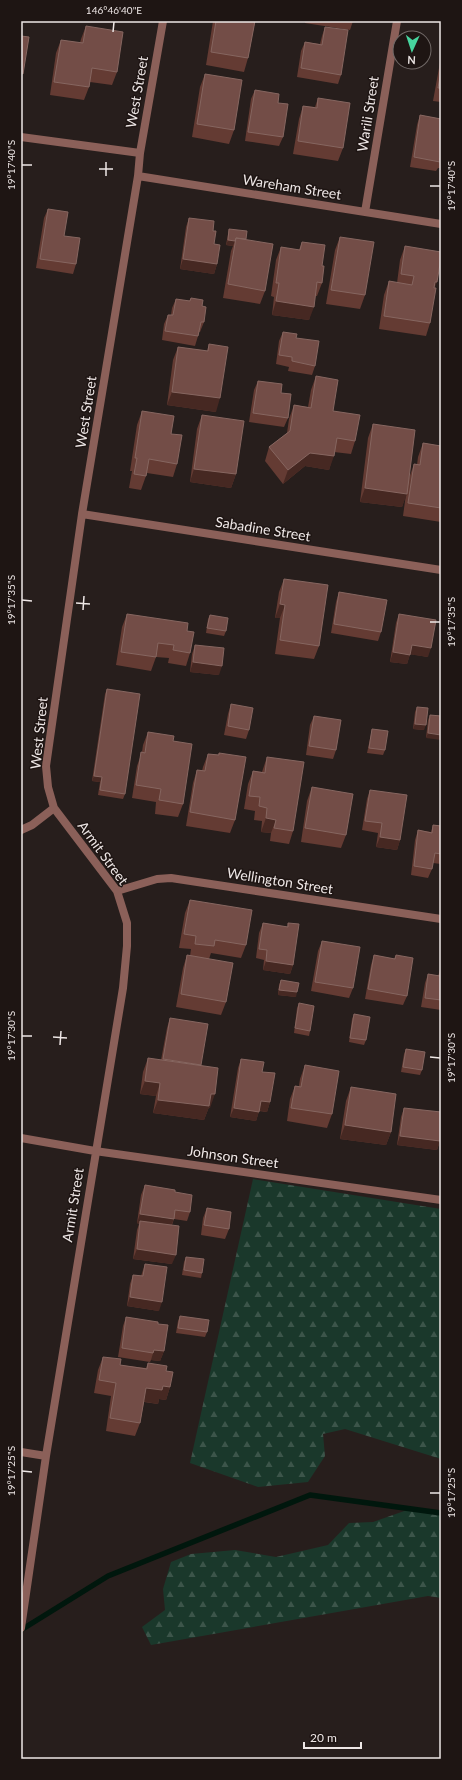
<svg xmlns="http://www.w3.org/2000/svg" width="462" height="1780" font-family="Lato,sans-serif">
<defs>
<pattern id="forest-firs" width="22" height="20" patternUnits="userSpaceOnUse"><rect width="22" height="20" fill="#1a382b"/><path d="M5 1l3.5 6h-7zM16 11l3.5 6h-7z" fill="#3c554a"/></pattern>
</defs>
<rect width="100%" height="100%" fill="#271e1c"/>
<path fill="url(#forest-firs)" d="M253,1179l188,30v250l-96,-30 -22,5 2,22 -17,26 -50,5 -68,-24z
M410,1509l31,4v85l-13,-2 -277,49 -9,-18 23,-17 -2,-21 8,-27 20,-8 44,-4 41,7 52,-12 21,-22 24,-1z"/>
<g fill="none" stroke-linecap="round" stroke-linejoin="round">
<path stroke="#00170d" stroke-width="5.5" d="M21,1630l87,-54 202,-81 131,18"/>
<path stroke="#8b6059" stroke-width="8" d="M21,137l119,16
M138,176l303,48
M365,212l32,-191
M82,514l359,56
M21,830l11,-5 22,-17
M117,891l40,-12 14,-1 270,41
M21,1138l74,13 346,49
M21,1452l25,4
M21,1628l25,-172 77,-468 4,-42v-23l-10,-32 -63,-83 -6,-21 -2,-21 36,-252 56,-338 2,-23 23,-132"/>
</g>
<path fill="#643b33" d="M213,21h42l-7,37 -4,14 -38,-7z
M305,21h48l-3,9 -45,-7z
M86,26l31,46 -5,13 -22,-3 -1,5 -5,13 -34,-5 6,-42 5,-13 19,3 1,-4z
M325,27l16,48 -3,9 -41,-7 4,-26 4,-9 15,2 2,-8z
M441,57v45l-8,-1z
M205,74l29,56 -5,14 -37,-7 8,-50z
M255,90l23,13 5,34 -4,9 -34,-5 6,-42z
M318,98l25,50 -5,13 -45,-7 6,-35 4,-13 12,1z
M420,115l21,4v49h-3l-2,3 -26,-4 7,-42z
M48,209l16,27 12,28 -3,10 -37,-6 8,-50z
M189,218l25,26 3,20 -3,10 -34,-5 6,-42z
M229,229l17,10 19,52 -5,13 -37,-6 8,-47 2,-5 -7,-1 2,-11z
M340,237l25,58 -5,14 -34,-5 9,-54z
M302,242l20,24v17l-5,13h-2l-6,24 -37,-5 2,-18 -3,-1 5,-36 5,-13 18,3z
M405,246l30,42 -5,35 -4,13 -47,-7 5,-34 5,-14 8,2 3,-23z
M191,298l11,8 2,16 -4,10h-1l-1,4 -3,10 -33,-6 2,-16 4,-9h3l1,-7 4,-9 13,2z
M283,332l13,6 19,28 -3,9 -24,-4 1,-4 -13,-3 3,-23z
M209,344l7,68 -49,-7 6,-45 5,-13 29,4z
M316,376l17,35 22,30 -4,13 -17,-2 -5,18 -24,-4 -22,18 -18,-23 4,-14 18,-14 2,-14 5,-14 14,2 3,-17z
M258,381l23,12 7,25 -4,9 -35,-5 5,-32z
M142,411l29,23 6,30 -4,13 -26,-4 -6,17 -12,-2 3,-17h-2l7,-46z
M202,415l34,59 -5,14 -41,-6 7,-53z
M373,424l36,54 5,-14 3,1 1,-8 5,-14 18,3v76l-38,-6 3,-22 -4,13 -42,-5 8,-64z
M284,579l35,67 -5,13 -39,-5 5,-36h-5l4,-26z
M339,592l42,40 -3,9 -47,-8 5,-31z
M127,614l60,17 3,22 -4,13 -18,-3 1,-5 -13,-1 -5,14 -35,-6 6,-38z
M399,614l29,43 -18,-3 -3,10 -17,-2 6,-39z
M210,615l16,16 -2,5 -18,-3 2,-14z
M195,645l24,30 -29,-3 2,-18z
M107,689l18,105 -2,5 -25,-4 2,-13 -8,-1 13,-87z
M231,704l18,26 -3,9 -22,-4 4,-21z
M417,707l7,23 -11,-1 2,-17z
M430,715l11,1 -15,22 2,-18z
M314,716l22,34 -3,9 -27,-4 4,-30z
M372,729l13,21 -2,5 -16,-2 4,-19z
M148,732l25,9 10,63 -5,13 -23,-3 1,-12 -24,-4 5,-32 5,-14 1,-7z
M219,753l16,67 -5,13 -44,-7 7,-43 4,-13 5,1 1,-4 5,-13 10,1z
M267,757l26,74 -4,13 -19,-3 1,-8 -10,-1 1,-11 -8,-1 1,-9 -11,-2 4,-25 5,-13 9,1z
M312,787l34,48 -5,13 -40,-6 6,-41z
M370,790l30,50 -3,10 -21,-3 2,-14 -16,-3 5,-31z
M433,825l8,1v38l-8,-1 -1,6 -4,9 -17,-3 4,-35 3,-10 13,2z
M190,900l56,45 -5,13 -30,-5 -2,6 17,43 -5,13 -45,-8 7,-39 4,-13 3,1 1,-7 -12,-1 6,-35z
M263,923l24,4 1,-4 5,42 -3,9 -27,-4 1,-10 -8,-2 3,-25z
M322,941l31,47 -4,10 -38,-7 7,-40z
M374,955l20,4 2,-4 11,41 -4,9 -38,-6 6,-34z
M441,968v42l-20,-3 4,-24 3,-9 10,2z
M281,980l15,17 -18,-2 1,-10z
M299,1003l11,28 -1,5 -15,-3 3,-25z
M354,1014l12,26 -2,5 -15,-3 3,-23z
M170,1018l31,47v1l9,42 -1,-1 -5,13 -51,-7 3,-17 -16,-2 3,-22 5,-14 13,2 6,-32z
M406,1049l16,21 -2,5 -19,-3 3,-18z
M241,1059l21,13 8,30 -3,10 -8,-1 -3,10 -26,-4 8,-49z
M305,1065l27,49 -5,14 -40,-7 3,-22 5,-13h4l1,-7z
M351,1087l40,45 -5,13 -46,-6 6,-38z
M404,1108l36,33 -3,9 -40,-5 4,-28z
M145,1185l30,7 15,20 -3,9 -13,-2 -2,6v39l-39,-5 4,-29 2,-6 -2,-1 4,-28z
M207,1208l22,21 -4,10 -24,-4 2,-17z
M186,1257l16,16 -1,5 -19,-3 2,-13z
M145,1264l14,47 -32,-5 3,-22 3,-9 8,1z
M180,1316l27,16 -2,5 -29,-4 2,-12z
M126,1317l32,7 6,27 -4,10 -9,-1 -1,2 -32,-5 5,-31z
M103,1357l17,8 26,3 2,-5 18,8 4,16 -4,13 -7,-1 -1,5 -14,-2 -4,21 -5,13 -29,-5 5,-35 -17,-3 4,-23z"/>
<path fill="#462822" d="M228,240l7,1 -2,5 -7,-1z
M183,259l34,5 -3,10 -34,-5z
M435,282h2l-5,13z
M276,301l38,6 -5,13 -37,-5z
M172,392l48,6 -4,14 -49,-7z
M310,453l24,3 -5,14 -24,-4 -22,18 5,-14z
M194,469l42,5 -5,14 -41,-6z
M365,488l42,6 -5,13 -42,-5z
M280,604l5,1 -5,13h-5z
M412,645l19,3 -3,9 -20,-3z
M393,652l17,3 -3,9 -17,-2z
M193,662l29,4 -3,9 -29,-3z
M415,724l11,1 -2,5 -11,-1z
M428,733l13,2v5l-15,-2z
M94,776l8,1 -2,5 -8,-1z
M266,818l10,2 -5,13 -10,-1z
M380,837l20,3 -3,10 -21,-3z
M266,961l27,4 -3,9 -27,-4z
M279,990l18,2 -1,5 -18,-2z
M145,1081l15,2 -4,13 -16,-2z
M211,1094h4l-5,14 -1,-1 -5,13 -51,-7 5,-13z
M261,1101l9,1 -3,10 -10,-2z
M234,1108l25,4 -3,9 -26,-4z
M345,1125l46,7 -5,13 -46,-6z
M400,1136l40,5 -3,9 -40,-5z
M140,1214l34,5 -4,9 -30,-7 -1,3 -2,-1z
M137,1249l39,6 -4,9 -39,-5z
M130,1297l32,5 -3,9 -32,-5z
M154,1350l10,1 -4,10 -9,-1z
M163,1386l7,1 -4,13 -7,-1 -1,5 -17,-3 5,-13z"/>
<path fill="#734d47" stroke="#866660" d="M216,21h39l-7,37 -37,-6z
M86,26l37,6 -6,40 -25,-4 -3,19 -35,-5 7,-42 22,3z
M325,27l23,3 -7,45 -40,-7 4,-26 17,3z
M21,36l8,1 -6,37 -2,-1z
M441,71v17h-3z
M205,74l37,6 -8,50 -37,-6z
M255,90l24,4 -1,9 10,1 -5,33 -35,-5z
M318,98l32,5 -7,45 -45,-7 5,-35 14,2z
M420,115l21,4v39h-1v4l-26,-5z
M48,209l20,3 -4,24 16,2 -4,26 -36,-5z
M189,218l25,3 -1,10h3l-2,13 6,1 -3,19 -34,-5z
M229,229l18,2 -1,8 -10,-1 -1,3 -7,-1z
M340,237l34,5 -9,53 -34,-5z
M236,238l37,6 -8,47 -37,-7z
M302,242l23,3 -3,21h2l-2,17 -5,-1 -3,25 -38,-6 3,-18h-3l5,-36 19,3z
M405,246l36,6v6l-4,24h-2l-1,6h2l-6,35 -46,-7 5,-35 23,4 2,-9 -13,-2z
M191,298l12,2 -1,6 4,1 -2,15h-3l-3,14 -33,-5 3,-16h5l3,-16 14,2z
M283,332l14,2 -1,4 23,3 -4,25 -23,-5v-4l-13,-2z
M209,344l19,3 -8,51 -48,-6 6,-45 30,4z
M316,376l22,4 -5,31 27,4 -5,26 -18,-3 -3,18 -24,-3 -22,17 -19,-23 21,-16 4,-26 17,3z
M258,381l24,3 -1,9 10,1 -3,24 -35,-5z
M142,411l32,5 -3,18 11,1 -5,29 -28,-5 -3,17 -12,-2 3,-16h-2z
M202,415l42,6 -8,53 -42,-5z
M373,424l42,6 -8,64 -42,-6z
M423,443l18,3v62l-33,-5 6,-39 6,1z
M284,579l44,6 -9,61 -39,-6 5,-35 -5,-1z
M339,592l48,8 -6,32 -47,-8z
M127,614l61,9 -1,8 7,1 -4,21 -17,-3 1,-5 -16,-2 -2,14 -35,-5z
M399,614l37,6 -5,28 -19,-3 -2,10 -17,-3z
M210,615l18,3 -2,13 -19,-3z
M195,645l29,3 -2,18 -29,-4z
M107,689l33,5 -15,100 -25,-4 2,-13 -8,-1z
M231,704l22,4 -4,22 -21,-4z
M417,707l11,1 -2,17 -11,-1z
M430,715l11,1v19l-13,-2z
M314,716l27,4 -5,30 -27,-4z
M372,729l16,2 -3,19 -16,-2z
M148,732l26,4 -1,5 19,3 -9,60 -24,-4 2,-11 -25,-4 5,-33 4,1z
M219,753l27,4 -11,63 -45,-8 7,-42 8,1 3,-17 11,1z
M267,757l37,5 -11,69 -19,-3 2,-8 -10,-2 1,-10 -8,-2 1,-9 -11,-1 4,-25 12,2z
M312,787l41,7 -7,41 -41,-7z
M370,790l37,5 -7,45 -20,-3 2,-14 -17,-2z
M433,825l8,1v28l-6,-1 -3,16 -18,-3 4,-36 14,3z
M190,900l62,10 -6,35 -31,-5 -1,6 -19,-2 1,-8 -12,-2z
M263,923l25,4v-4l11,1 -6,41 -27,-4 1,-11 -8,-1z
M322,941l38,6 -7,41 -38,-6z
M187,955l46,8 -7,39 -45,-8z
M374,955l21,4 1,-4 17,3 -6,38 -39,-7z
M441,970v30l-16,-2 3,-24 12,2z
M281,980l18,3 -2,9 -18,-2z
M299,1003l15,3 -4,25 -15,-3z
M354,1014l16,3 -4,23 -16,-2z
M170,1018l38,6 -7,41 -38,-6z
M406,1049l19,3 -3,18 -19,-3z
M148,1058l70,10 -3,26h-4l-2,12 -51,-6 2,-17 -15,-2z
M241,1059l23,3 -2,10 13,1 -5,29 -9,-1 -2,11 -25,-4z
M305,1065l34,6 -7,43 -41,-6 4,-22 6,1z
M351,1087l45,7 -5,38 -46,-7z
M404,1108l37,4v24l-1,5 -40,-5z
M145,1185l30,5v2l17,3 -2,17 -15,-2 -1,9 -34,-5z
M207,1208l24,4 -2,17 -25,-4z
M140,1221l39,5 -3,29 -39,-6z
M186,1257l18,2 -2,14 -18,-3z
M145,1264l22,3 -5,35 -32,-5 3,-22 10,1z
M180,1316l29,4 -2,12 -29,-4z
M126,1317l32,5v2l10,1 -4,26 -10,-1 -1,3 -31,-5z
M103,1357l18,2 -1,6 27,4 1,-6 19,3 -1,5 7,1 -3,15 -7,-1 -1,4 -16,-2 -6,35 -30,-5 6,-35 -17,-3z"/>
<path fill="none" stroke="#eee7e6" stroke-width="1.5" d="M113,32l1,-10M22,165h10M99,169h14M106,176v-14M430,186h10M22,600l10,1M76,603l14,1M83,610l1,-14M430,622h10M22,1036h10M53,1037l14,1M60,1045l1,-14M430,1057l10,1M22,1471l10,1M430,1493h10"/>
<g text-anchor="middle" stroke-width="3" stroke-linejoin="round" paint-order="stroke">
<g font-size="14" fill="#eee7e6" stroke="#1e1513">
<text transform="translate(137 92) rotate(-80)" y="5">West Street</text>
<text transform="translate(368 114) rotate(-81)" y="5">Warili Street</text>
<text transform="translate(292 187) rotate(9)" y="5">Wareham Street</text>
<text transform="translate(86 412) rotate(-81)" y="5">West Street</text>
<text transform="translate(263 529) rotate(9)" y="5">Sabadine Street</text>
<text transform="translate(39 733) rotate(-84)" y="5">West Street</text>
<text transform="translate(103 853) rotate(54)" y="5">Armit Street</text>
<text transform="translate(280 881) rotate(9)" y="5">Wellington Street</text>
<text transform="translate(233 1157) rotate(8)" y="5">Johnson Street</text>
<text transform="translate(73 1205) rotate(-81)" y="5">Armit Street</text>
</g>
</g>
<rect width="462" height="1780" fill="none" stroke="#1e1513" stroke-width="44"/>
<g transform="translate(412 50) rotate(183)"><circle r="19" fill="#1e1513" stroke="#716967"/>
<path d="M0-3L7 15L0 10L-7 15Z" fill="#47d49e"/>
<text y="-6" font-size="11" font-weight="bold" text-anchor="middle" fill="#eee7e6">N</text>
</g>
<path d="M304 1742v6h57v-6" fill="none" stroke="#eee7e6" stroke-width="2"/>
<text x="310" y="1742" font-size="12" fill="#eee7e6" stroke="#1e1513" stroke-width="3" paint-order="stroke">20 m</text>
<rect x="22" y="22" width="418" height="1736" fill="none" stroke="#eee7e6" stroke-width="1.5"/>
<g font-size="10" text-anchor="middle" fill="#eee7e6">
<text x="114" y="14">146°46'40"E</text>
<text transform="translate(11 165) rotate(-90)" y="4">19°17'40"S</text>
<text transform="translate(451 186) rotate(-90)" y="4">19°17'40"S</text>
<text transform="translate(11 600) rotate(-90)" y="4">19°17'35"S</text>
<text transform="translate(451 622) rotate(-90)" y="4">19°17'35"S</text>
<text transform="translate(11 1036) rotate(-90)" y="4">19°17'30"S</text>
<text transform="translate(451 1058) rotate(-90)" y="4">19°17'30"S</text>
<text transform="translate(11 1471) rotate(-90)" y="4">19°17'25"S</text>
<text transform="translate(451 1493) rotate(-90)" y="4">19°17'25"S</text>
</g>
</svg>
